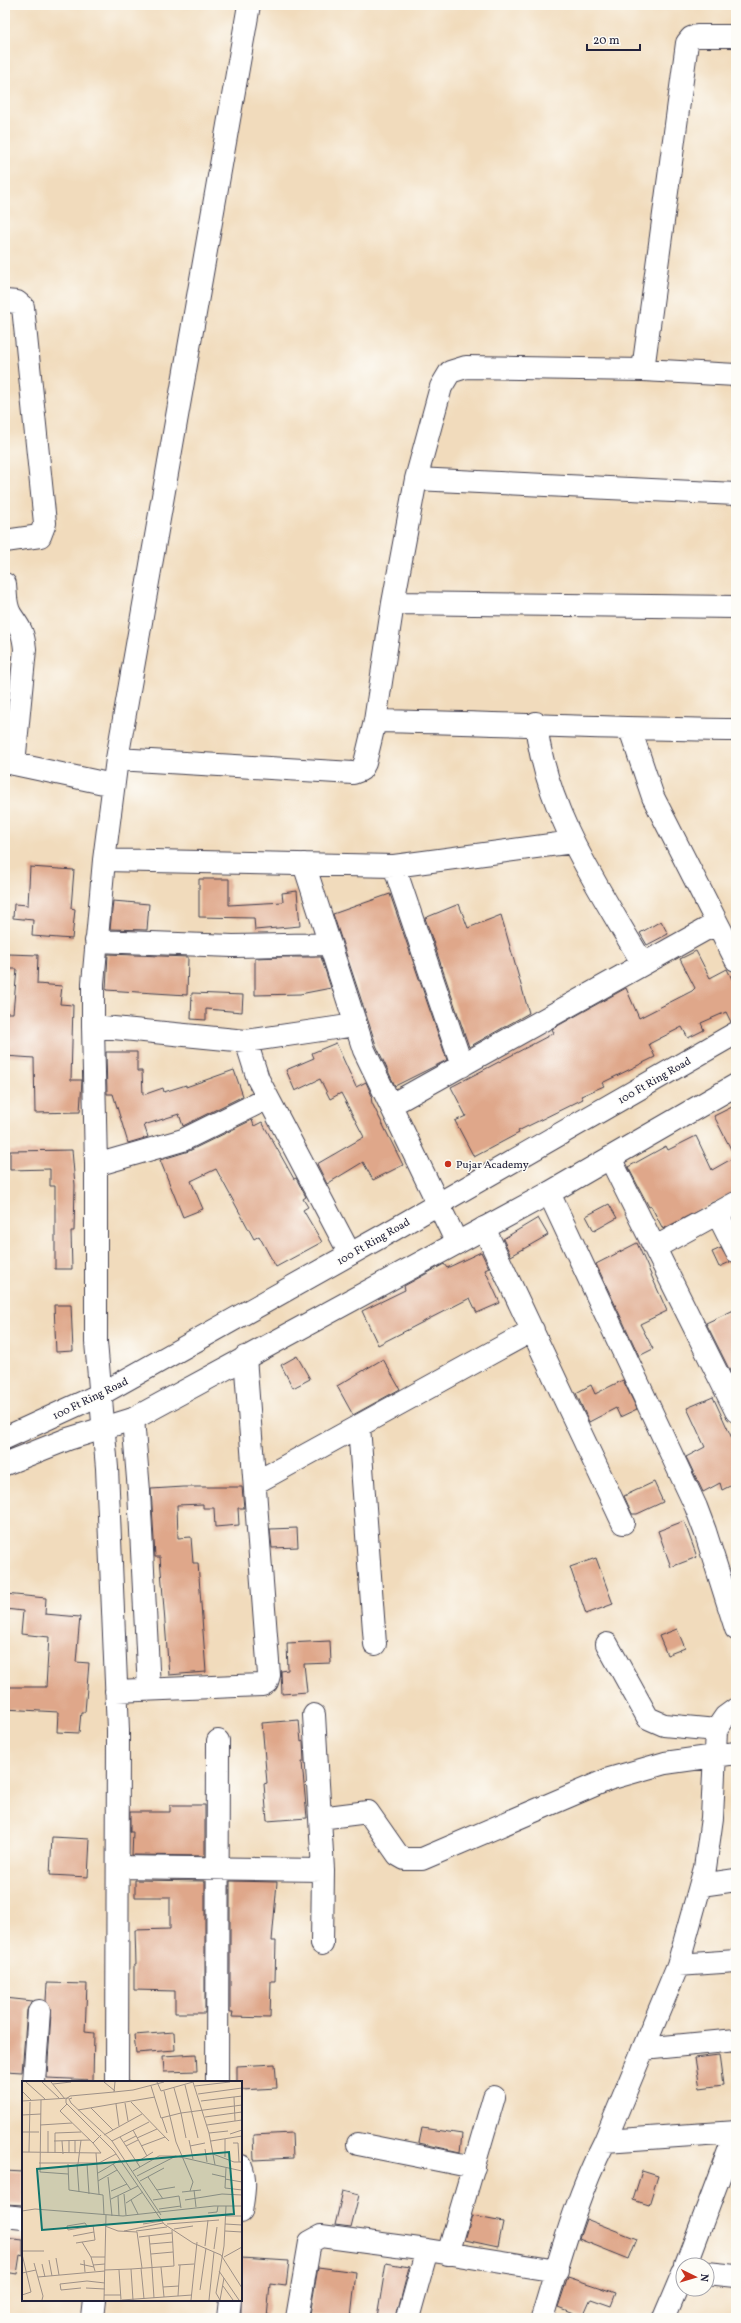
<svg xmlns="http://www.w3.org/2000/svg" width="741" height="2323" font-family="Vollkorn,serif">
<rect width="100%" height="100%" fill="#fdfcf7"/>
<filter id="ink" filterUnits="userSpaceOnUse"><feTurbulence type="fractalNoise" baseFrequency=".025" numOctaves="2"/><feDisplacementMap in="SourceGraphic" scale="8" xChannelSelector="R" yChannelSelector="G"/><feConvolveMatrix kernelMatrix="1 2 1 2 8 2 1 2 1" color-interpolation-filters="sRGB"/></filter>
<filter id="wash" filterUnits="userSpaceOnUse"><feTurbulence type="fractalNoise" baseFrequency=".012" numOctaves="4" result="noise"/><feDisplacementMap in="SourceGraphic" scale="16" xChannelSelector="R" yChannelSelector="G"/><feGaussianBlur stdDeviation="0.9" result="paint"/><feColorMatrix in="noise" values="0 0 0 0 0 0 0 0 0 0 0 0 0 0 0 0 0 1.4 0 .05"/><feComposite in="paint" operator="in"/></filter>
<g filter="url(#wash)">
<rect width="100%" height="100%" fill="#f1dbbc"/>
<g id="blocks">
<path fill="#dfa78a" d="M30,867l44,3 -3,38 4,1 -3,30 -40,-3 1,-16 -20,-2 1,-14 14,1z
M199,879h30v26l54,-3 -1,-9 15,-2 3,35 -45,4 -1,-12 -55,-1z
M390,894l57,166 -52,26 -19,-41 -43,-131z
M113,901l36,3 -2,26 -37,-1z
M459,904l9,24 33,-13 28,98 -60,34 -44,-129z
M661,921l7,13 -21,11 -7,-12z
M696,951l14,27 17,-9 9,18v34l-5,1 -5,-10 -25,11 3,7 -16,8 -6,-11 -33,17 6,13 -53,26 2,3 -23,10 2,3 -65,32 1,2 -45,24 -19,-36 11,-5 -15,-29 103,-54 -2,-4 74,-41 13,30 53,-27 3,-3 -15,-29z
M8,954l30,1 -1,29 25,2 -2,18 13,1 -2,75h11l-2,32 -45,1 -1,-55 -29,-2v-43h8l4,-44h-10z
M108,954l80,3 -1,38 -81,-5z
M283,957h38l10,31 -31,6 -45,1v-37z
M192,993l51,2 -1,17 -36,-3v11l-15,-1z
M336,1043l20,44 10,-5 6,14 -1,1 1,6 31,62 -30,15 -10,-18 -36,22 -10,-20 47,-27 -23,-44 -11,6 -10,-20 -25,12 -9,-21 28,-12 -2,-5z
M106,1052h31v19h5l1,24 20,-7 1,4 22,-7v2l48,-17 9,26 -60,30 -4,-12 -35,11 4,12 -20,6 -15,-49h-6z
M736,1105v86l-73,38 -12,-23 -2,1 -21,-40 38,-21 2,4 28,-14 16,34 23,-13 -21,-41z
M252,1120l2,6 8,-4 32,57 2,-1 10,19 -3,2 5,8 -5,3 19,32 -46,25 -17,-31 -5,3 -38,-70 -25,12 12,28 -20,8 -23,-57 29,-9z
M72,1150l3,35 -1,46h-3l1,38h-17v-83h-5v-17l-40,1v-19z
M609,1204l8,14 -23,13 -8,-15z
M538,1218l10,17 -37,21 -8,-17z
M637,1243l30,68 -27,13 13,25 -14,7 -43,-92z
M721,1248l9,14 -11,5 -7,-15z
M481,1252l8,16 -4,2 15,33 -23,10 -7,-15 -92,47 -16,-34 43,-21 -1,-4 40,-22 3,4z
M54,1305h17l2,46 -17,1z
M736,1309v74l-30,-60z
M297,1356l13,23 -17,9 -12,-23z
M383,1359l17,30 -47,26 -16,-29z
M623,1380l14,29 -17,8 -4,-9 -27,14 -13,-29 15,-8 4,9z
M713,1397l23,50v36l-14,7 -2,-7 -17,9 -17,-35 19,-10 -18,-39z
M654,1482l9,20 -26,12h-5l-8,-18z
M184,1487h58l2,21h-6l1,17 -24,2 -1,-19h-11v-4l-26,1 1,33 13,-1 2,26h5l8,109 -37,3 -9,-118h-5l-4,-68z
M684,1521l13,36 -26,10 -13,-36z
M297,1528l1,19 -26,1 -2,-19z
M596,1558l17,46 -27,10 -16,-47z
M5,1594l41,4 -1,16 35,3 -4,45 13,1 -4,49h-4l-2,21 -22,-1 1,-20 -53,-3v-22h41l3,-50 -28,-3 2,-23 -18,-2z
M677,1629l8,19 -18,7 -8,-19z
M330,1641l1,22 -27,1 3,28 -25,2 -1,-23 7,-1 -1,-27z
M299,1720l2,22 2,-1 1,21h-2l5,56 -40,3 -3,-37 3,-1 -5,-60z
M170,1805h35v51l-73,-1 1,-23h-3v-20h40z
M52,1837l38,2 -2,38 -38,-2z
M135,1880l70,1v132h-30v-22l-41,-1v-25h2l-1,-35 35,-1v-32h-35z
M230,1881l47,1 -5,59h4l-1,40h-4l-1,37 -38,-1 1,-5h-3z
M47,1983l40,1 -2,48 9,1 -1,47 -46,-2 4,-66 -5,-11z
M5,1998l28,3 -6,9 -5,62 -17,-1z
M174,2032l1,18 -39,3 -2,-18z
M196,2054l1,17 -33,1 -1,-16z
M719,2055l4,30 -23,3 -5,-30z
M275,2064l2,24 -36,2v-8h-4v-16z
M422,2128l40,6 -2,18 -41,-9z
M292,2133l1,25 -39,2 -1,-25z
M5,2171l18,1v33l-18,-1z
M642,2171l16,5 -9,29 -16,-5z
M343,2191l16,4 -8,32 -16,-2z
M472,2216l31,6 -5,25 -33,-7z
M586,2219l51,20 -8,20 -50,-20z
M5,2238l18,2v16l-3,-1 -3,19 -12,-2z
M241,2258l48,3 -3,25 -16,-2 -3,34h-26z
M386,2263l23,4 -13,51h-19z
M318,2267l38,5 -5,46 -41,-3z
M568,2277l48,16 -5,13 -20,-7 -8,18 -25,-10z"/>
</g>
</g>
<g filter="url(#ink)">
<use href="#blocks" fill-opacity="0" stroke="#413e4e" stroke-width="1"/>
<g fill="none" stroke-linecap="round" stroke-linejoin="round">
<defs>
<path id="minor" d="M5,301l12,1 6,5 22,216 -5,13 -35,5
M643,370l44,-327 4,-5 6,-2h39
M416,479l320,15
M5,584c1,9 0,22 6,31 9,14 12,15 14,34l-11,115
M393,603l343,4
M375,721c120,2 241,8 361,9
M536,723c9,88 64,167 107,241
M630,729l23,68 83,163
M117,759l236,14 8,-3 4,-7 10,-42 18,-118 23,-124 25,-92 9,-15 16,-5 177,3 93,5
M5,762l108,23
M104,860l290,6 179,-24
M304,864l60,186 93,193
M394,866l68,200
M96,941l137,5 97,-2
M93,1026l153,15 109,-16
M246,1041l12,38 92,175
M391,1105l326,-182
M610,1158l126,253
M96,1165l87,-25 85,-42
M549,1193l147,314 9,24 31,98
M717,1213l19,38
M484,1228l139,295
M656,1247l80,-44
M133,1419l6,72 10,198
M359,1426l16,218
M255,1483l278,-153
M607,1644l41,74 16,7 52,5
M116,1691l146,-6 5,-3 2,-7 -24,-318
M314,1715l9,155 -1,74
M320,1818l48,-6 30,43 7,4h17l187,-80 56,-16 71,-10
M118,1867l205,3
M701,1885l35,-5
M678,1965l58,-4
M643,2049l93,-9
M34,2082l5,-71
M117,2082l1,-352 -11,-262 -11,-126v-177l-3,-139v-43l11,-123 13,-101 132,-754
M217,2082l1,-341
M605,2141l73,-176 27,-97 7,-50 4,-88 9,-13 11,-8
M358,2144l116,23
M241,2166c6,14 2,31 0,46
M5,2216l18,2
M448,2254l46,-157
M686,2265l50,-133
M707,2273l29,3
M93,2318l2,-18
M228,2318l2,-18
M297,2318l13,-76 11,-6 106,14 130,21
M408,2318l19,-68
M542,2318c18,-59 34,-121 63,-177l131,-9
M664,2318l19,-45"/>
<path id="major" d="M5,1438l96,-44 285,-160 350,-201
M5,1464l63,-25 65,-20 416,-226 187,-108"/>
</defs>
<use href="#minor" stroke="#413e4e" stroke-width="24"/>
<use href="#major" stroke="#413e4e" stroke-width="24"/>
<use href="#minor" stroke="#fff" stroke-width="22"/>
<use href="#major" stroke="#fff" stroke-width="22"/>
</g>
</g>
<circle fill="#c8321e" stroke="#fdfcf7" stroke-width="1.5" cx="448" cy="1164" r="4"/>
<g text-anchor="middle" stroke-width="3" stroke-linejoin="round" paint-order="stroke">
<g font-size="11" fill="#22223b" stroke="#fdfcf7">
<text transform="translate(654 1080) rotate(-30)" y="4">100 Ft Ring Road</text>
<text transform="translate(373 1241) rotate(-30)" y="4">100 Ft Ring Road</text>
<text transform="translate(90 1398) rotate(-26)" y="4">100 Ft Ring Road</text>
</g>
<g font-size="11" fill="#22223b" stroke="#fdfcf7" text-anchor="start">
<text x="456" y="1168">Pujar Academy</text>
</g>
</g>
<g transform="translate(22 2081)">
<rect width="220" height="220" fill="#f1dbbc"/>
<path fill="none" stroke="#9e9188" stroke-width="1" d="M4,1l19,17M20,1l17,16M29,1l14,17M82,1l11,9M93,1l-1,10 -44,4 -4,3v4l48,48 50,73 29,19 28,12 21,33M135,1l4,9 32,-9M171,1l16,51 6,32 27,6M31,3l18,-2M163,4l13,53M129,5l10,32 20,-5 5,25M173,5l35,-4M152,7l7,25 61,-8M0,10l9,9M142,10l12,51 17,40 -3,9M92,11l19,-2 31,-8M176,13l44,-6M212,16l1,24M50,17l-3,1 2,4 41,38 49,74M19,19l-1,72 28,2M0,20l47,-3M179,20l41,-5M109,21l38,39M103,22l3,18M45,23l-7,7 33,32M94,23l3,22M69,27l22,22M56,29l77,-13M0,34l19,-1M183,36l37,-5M140,37l5,15M18,44l32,-2M185,44l35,-5M111,49l14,26M0,51h17M187,52l19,-2M208,53l12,-4M82,54l38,-21M98,56l20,30M115,57l20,-9M47,59v13M53,59v13M167,59l4,19M32,60l36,-1M40,60l1,13M90,60l37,-19M189,60l31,-5M102,61l12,-6M211,62h5l1,19M104,65l12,-6M119,65l24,-9M168,65l15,-3M183,68l2,13M0,71l79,1 -8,-10 8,-8M7,71l1,-50M26,72v-22M33,72v-20l26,-1M74,72l3,41M191,73l21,8h8M203,76v-18M115,81l16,-10M17,82h60l17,-9M46,83l1,26 34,5 1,20M55,83l2,28M56,83l3,-24M65,83l2,30M91,83l18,26M204,87l-1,20 17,2M111,90l26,-15h17M76,92l22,-13M190,93l13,3M115,95l39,-20 39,9M86,96l4,39M126,96l15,22M203,98l17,3M76,100l19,-11M118,100l24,-13M135,109l18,-3M172,109l2,17M89,110l16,-7M160,111l19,-2M102,113l2,21M96,115l1,20M89,118l27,-13M109,119l7,14M131,119l26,-4 2,12M163,119l37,-6 20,1M104,122l17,-11M137,128l22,-3M0,130l13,-2 88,7 91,-10h28M186,132l9,-1 1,-6M203,135h17M121,143l19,-3M145,143l52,-4M203,143l17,1M45,145l1,4 37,-6M45,145l18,-3 2,3M83,145l13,5 19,1 5,36M152,148l19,-3M102,150l39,-8M114,150l31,-4M203,150l17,1M51,155l21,-4M127,155l3,31M117,156l33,-4M60,161l9,15 4,14M54,162l19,-3 -2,-15M128,163l23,-2M183,165l3,-26M192,168l3,-22M0,170h22M0,173l9,38 -9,3M129,173l22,-2M69,176h14M202,176l18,-10M34,177l3,17M27,179l3,16M62,179l1,12M12,182l9,33 -1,4M20,183l3,13M58,183l14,3M71,184l12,-1M156,184l16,-1M139,186l3,30M119,187l3,31M130,187l2,30M83,189l26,-1M97,189l2,30M197,190l20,29M0,192l14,-3M16,196l67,-6M201,205l10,14M141,206l16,-1M59,207l-20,2 -1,-6 27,-3 18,2M64,207l19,1M178,209l6,-42M82,214h17M156,215l2,-31M82,219l2,-85M100,219l70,-5M111,219l-2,-31 43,-3 -2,-36M169,219l6,-58M187,219l5,-48M198,219l-4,-7 8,-47 2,-40M198,219l4,-22"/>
<path fill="#0f766e" fill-opacity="0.15" stroke="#0f766e" stroke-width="2" d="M207,71l5,62 -192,16 -5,-61z"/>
<rect width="220" height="220" fill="none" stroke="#22223b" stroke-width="2"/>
</g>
<rect width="741" height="2323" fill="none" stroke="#fdfcf7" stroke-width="20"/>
<g transform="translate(695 2277) rotate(95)"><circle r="19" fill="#fdfcf7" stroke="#a5a5ac"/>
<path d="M0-3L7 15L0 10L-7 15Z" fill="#c8321e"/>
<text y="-6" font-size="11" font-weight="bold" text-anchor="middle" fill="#22223b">N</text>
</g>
<path d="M587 44v6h53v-6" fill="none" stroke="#22223b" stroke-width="2"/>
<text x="593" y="44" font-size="12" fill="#22223b" stroke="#fdfcf7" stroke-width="3" paint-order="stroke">20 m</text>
</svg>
